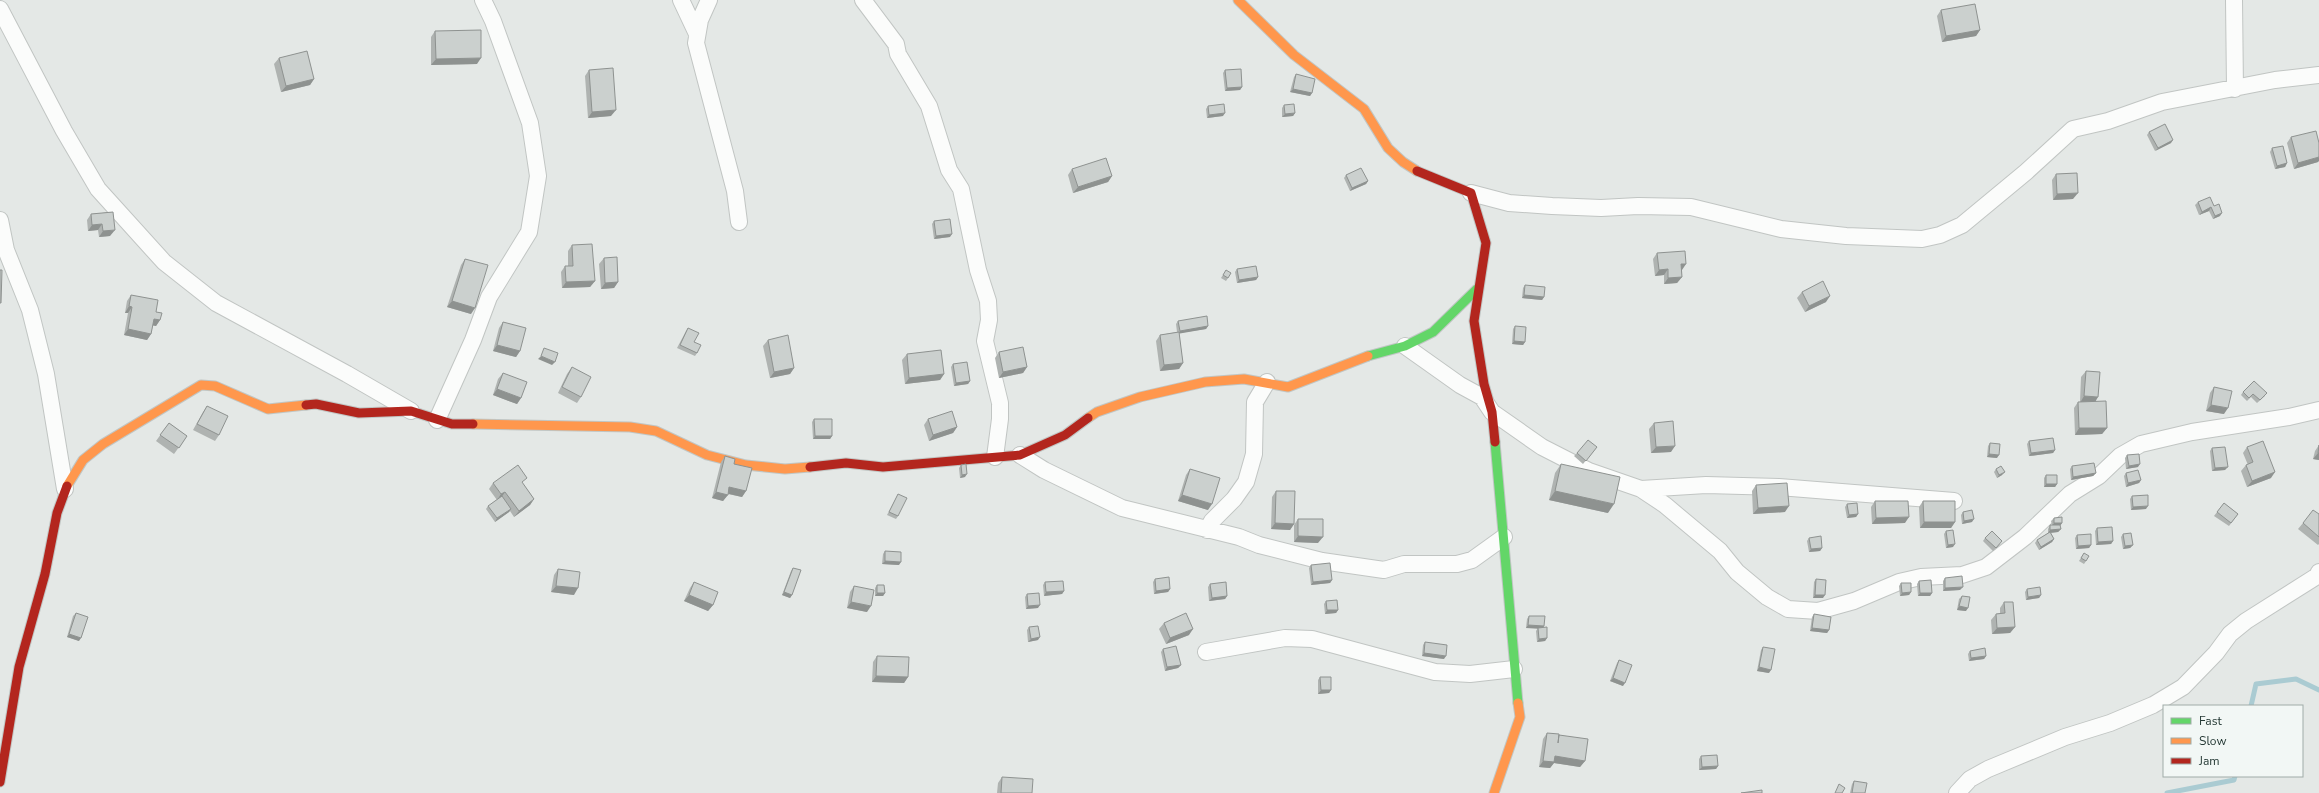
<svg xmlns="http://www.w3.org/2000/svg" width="2319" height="793" font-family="'Nunito Sans',sans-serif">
<rect width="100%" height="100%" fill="#e4e8e6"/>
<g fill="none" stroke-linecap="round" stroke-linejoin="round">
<path stroke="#aacbd2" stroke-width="5" d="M2251,706l5,-22 40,-5 23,11
M2167,793l67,-13 1,-4"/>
<defs>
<path id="street" d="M681,0l16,34
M709,0l-9,20 -4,23 39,148 4,31
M863,0l33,44 2,10 31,52 20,64 12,19 17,81 10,31 1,19 -4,21 15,62v16l-5,38
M2234,0l1,89
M0,9l64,122 34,58 66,73 52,41 131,71 64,37
M1471,193l38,10 43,3 49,2 37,-2 53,1 90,22 65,7 76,3 18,-4 22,-10 64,-53 47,-43 35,-8 54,-19 113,-22 44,-5
M0,220l6,30 24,60 16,64 19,115
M1405,346l55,39 22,12 10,15 50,35 47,24 52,18 65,-4 73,2 175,14
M437,420l36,-80 16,-43 40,-65 9,-56 -8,-53 -37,-102 -10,-21
M1020,455l24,15 78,38 117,29 20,8 63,16 62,9 20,-6h53l15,-4 32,-23
M1641,489l24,16 55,46 17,21 30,25 21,12 30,2 36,-10 45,-19 22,-5 41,-2 24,-8 39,-30 45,-43 29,-18 21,-20 21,-12 51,-12 97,-15 30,-7
M1207,530l5,-9 22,-22 12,-17 8,-28 1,-52 12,-20
M1206,652l79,-14 27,1 123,33 35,2 44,-5
M1957,793l13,-14 18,-10 77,-32 45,-14 43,-18 30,-18 33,-34 14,-19 16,-13 71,-45 2,-4"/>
<path id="fast" d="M1368,356l37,-10 28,-14 44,-43
M1495,442l23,261"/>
<path id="slow" d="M1238,0l56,55 70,54 24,39 15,14 14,9
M1088,418l9,-6 43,-15 65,-15 39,-3 44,8 80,-31
M473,424l157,3 26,4 51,24 39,10 39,4 25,-2
M67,486l16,-26 20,-16 98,-59 14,1 53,23 38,-4
M1494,793l26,-76 -2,-14"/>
<path id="jam" d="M1417,171l54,22 15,50 -12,78 10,63 8,28 3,30
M306,405l10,-1 43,9 52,-2 41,13h21
M810,467l36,-4 37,4 137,-12 45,-20 23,-17
M0,782l19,-115 26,-93 12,-61 10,-27"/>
</defs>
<use href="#street" stroke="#c1c5c3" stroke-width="18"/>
<use href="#fast" stroke="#c1c6c4" stroke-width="11"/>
<use href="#slow" stroke="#c1c6c4" stroke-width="11"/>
<use href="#jam" stroke="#c1c6c4" stroke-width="11"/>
<use href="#street" stroke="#fbfcfb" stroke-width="16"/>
<use href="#fast" stroke="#63d668" stroke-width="9"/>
<use href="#slow" stroke="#ff974d" stroke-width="9"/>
<use href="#jam" stroke="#b3261e" stroke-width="9"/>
</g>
<path fill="#afb3b1" d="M1941,10l39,20 -4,6 -34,6 -5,-26z
M435,31l42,33 -46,1v-28z
M279,58l35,21 -4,6 -29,7 -7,-28z
M589,70l22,46 -23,2 -3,-42z
M1225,70l17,17 -2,3 -15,1 -2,-18z
M1296,74l16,19 -2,3 -20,-4 4,-15z
M1284,105l11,8 -2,3 -11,1v-9z
M1208,106l15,10 -16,2 -1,-9z
M2149,132l22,11 -16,8 -8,-16z
M2291,137l27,25 -24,7 -7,-26z
M2272,148l15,15 -2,4 -10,2 -5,-17z
M1072,169l40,7 -4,6 -35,11 -5,-18z
M2056,174l17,25 -20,1 -1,-20z
M1346,175l22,6 -2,3 -16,7 -6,-13z
M2198,202l16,4 6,10 -7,3 -4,-8 -10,4 -4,-10z
M113,212l-3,24 -11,1 -1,-7 -10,1 -1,-11 4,-6z
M934,221l16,16 -16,2 -2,-15z
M572,245l23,36 -5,6 -28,1 -1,-16 4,-6h3v-15z
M1657,253l25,17v7l-5,6 -13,1v-9l-9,1 -2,-17z
M604,258l14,24 -4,6 -13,1 -2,-25z
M465,259l6,55 -24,-7 14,-42z
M1237,269l21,8 -2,3 -19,3 -2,-11z
M1226,270l2,8 -2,3 -5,-3z
M1525,285l19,12 -2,3 -20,-2 1,-10z
M1802,292l24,10 -21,10 -8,-14z
M131,295l25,17 4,8 -4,6 -3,-1 -2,9 -4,6 -23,-5 4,-22h-3l2,-12z
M1178,321l30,5 -2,3 -27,4 4,30 -4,6 -19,2 -4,-30 4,-6 17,-3 -1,-8z
M503,322l17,29 -4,6 -23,-6 6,-23z
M1515,326l10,16 -2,3 -11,-1 1,-15z
M688,328l6,14 3,11 -2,3 -18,-8 9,-17z
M768,340l26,28 -4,6 -20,4 -7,-32z
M999,352l28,15 -4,6 -24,5 -4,-20z
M907,354l37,20 -4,6 -35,4 -3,-24z
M953,364l17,17 -2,3 -14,2 -3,-19z
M572,367l9,30 -4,6 -19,-10 9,-19z
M2086,371l10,30 11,27 -5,6 -27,1 -1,-27 4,-6h2l1,-25z
M503,373l18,25 -4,6 -24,-9 5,-16z
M2214,387l10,27 -18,-3 4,-18z
M2243,392l22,4 -8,7 -6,-6 -4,4 -6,-6z
M207,406l12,29 -4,6 -22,-11 10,-18z
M814,419l18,17 -2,3h-17l-1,-17z
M928,419l29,8 -4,6 -24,8 -5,-16z
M169,423l18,13 -13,18 -18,-13z
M1654,423l17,29 -20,1 -2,-24z
M2029,441l26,9 -2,3 -24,3 -2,-12z
M1990,443l7,15 -10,-1 1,-11z
M2319,445v15l-6,-1 2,-8z
M1597,447l-14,17 -9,-8 3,-3z
M2247,447l24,31 -24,9 -6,-16 5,-6h2l-5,-12z
M2212,448l13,22 -13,1 -2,-20z
M2127,455l11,12 -12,2 -1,-11z
M725,456l9,8 12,27 -4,6 -14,-3 -5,7 -11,-3 9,-36z
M1561,464l47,49 -59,-13 6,-27z
M961,465l4,12 -5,1 -1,-10z
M2072,466l24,7 -3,3 -22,4 -1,-11z
M1190,469l18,41 -30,-9 8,-26z
M1996,469l6,6 -5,3 -3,-6z
M2126,473l15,7 -2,3 -13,4 -2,-11z
M2046,475l11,9 -2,3h-11v-9z
M493,483l30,1 11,15 -4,6 -16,12 -4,-6 -1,1 -14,10 -9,-13 2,-3 9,-6 -8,-11z
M1756,485l29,27 -32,2 -1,-23z
M1276,491l18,33 -4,6 -19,-1 1,-32z
M898,494v22l-2,3 -9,-4z
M2132,496l14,13 -15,1 -1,-11z
M1875,501l30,22 -33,1 -1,-17z
M1923,501l32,21 -4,6h-31l-1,-21z
M2224,503l14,11 -9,12 -15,-10z
M1847,504l11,10 -2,3 -9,1 -2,-11z
M1963,512l9,10 -10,2 -1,-9z
M2319,514v30l-1,1 -20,-16 5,-6z
M2054,518l8,5 -2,3 1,3 -3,3 -7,1 3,6 -2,3 -13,8 -4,-7 2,-3 11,-7v-4l2,-4h2l-1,-4z
M1298,519l20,24 -24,-1v-17z
M2097,528l16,13 -2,3 -15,1 -1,-14z
M1946,531l7,16 -7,1 -2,-14z
M2123,534l10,11 -3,3 -7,1 -2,-12z
M2077,535l14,10 -2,3 -13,1 -1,-11z
M1809,538l13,10 -2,3 -11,1 -2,-11z
M1985,538l15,6 -7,7 -10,-10z
M885,551l14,14 -17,-1 1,-10z
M2084,553l2,8 -2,3 -5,-3z
M1311,565l21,15 -2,3 -19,2 -2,-17z
M793,568l-1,27 -2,3 -8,-3 9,-24z
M558,569l16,26 -23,-3 3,-17z
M1945,578l15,12 -17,1v-10z
M1155,579l15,10 -2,3 -14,2 -1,-12z
M1816,579l7,19h-10l1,-16z
M1919,581l13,12 -2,3h-12l-1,-12z
M694,582l19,23 -5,6 -24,-10 6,-13z
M1045,582l19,9 -2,3 -18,2 -1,-11z
M1901,583l10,9 -2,3 -9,1 -1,-10z
M1210,584l17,12 -2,3 -16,2 -1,-14z
M877,585l8,8 -2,3h-8v-8z
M854,586l13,26 -20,-4 3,-16z
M2027,589l14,6 -2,3 -13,2 -1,-8z
M1027,594l11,14 -12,1 -1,-12z
M1962,596l4,15 -9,-1 2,-11z
M1326,601l12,9 -2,3 -11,1 -1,-10z
M2004,602l11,25 -5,6 -18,1 -1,-14 5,-6 4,-1v-5z
M76,613l3,28 -12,-4 6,-21z
M1814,614l15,16 -2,3 -17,-2 2,-14z
M1529,616l15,10 -1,2 4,10 -2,3 -8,1 -1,-11 2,-3h-12l1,-9z
M1164,623l25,12 -23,9 -7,-15z
M1029,627l9,13 -10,2 -1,-12z
M1425,642l19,17 -22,-3 1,-11z
M1763,647l6,26 -12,-2 4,-21z
M1163,649l18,16 -3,3 -13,3 -4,-19z
M1970,651l16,5 -2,3 -15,2 -1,-7z
M877,656l31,21 -4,6 -32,-1 1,-20z
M1619,660l4,26 -13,-5 7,-18z
M1320,677l11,13 -2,3 -11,1v-14z
M1547,733l12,3v-1l26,26 -5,6 -26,-4 -4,5 -11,-1 4,-28z
M1701,756l17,10 -2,3 -17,1v-11z
M1002,777l30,16h-35l1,-10z
M1854,781l11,12h-15l2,-9z"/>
<path fill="#8e9290" d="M1980,30l-4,6 -34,6 4,-6z
M481,58l-4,6 -46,1 5,-6z
M314,79l-4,6 -29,7 5,-6z
M1242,87l-2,3 -15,1 2,-3z
M1293,89l19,4 -2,3 -20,-4z
M616,110l-5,6 -23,2 4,-6z
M1225,113l-2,3 -16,2 2,-3z
M1295,113l-2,3 -11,1 3,-3z
M2173,140l-2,3 -16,8 3,-3z
M2319,157v4l-1,1 -24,7 4,-6z
M2287,163l-2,4 -10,2 2,-3z
M1112,176l-4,6 -35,11 5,-6z
M1368,181l-2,3 -16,7 2,-3z
M2078,193l-5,6 -20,1 4,-6z
M2211,207l-2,4 -10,4 3,-3z
M2222,213l-2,3 -7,3 2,-3z
M102,224l-4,6 -10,1 4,-6z
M115,230l-5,6 -11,1 4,-6z
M952,234l-2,3 -16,2 2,-3z
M1681,264h5l-4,6h-6z
M1668,269l-4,6 -9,1 4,-6z
M1258,277l-2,3 -19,3 2,-3z
M1682,277l-5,6 -13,1 4,-6z
M595,281l-5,6 -28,1 4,-6z
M618,282l-4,6 -13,1 4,-6z
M1524,295l20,2 -2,3 -20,-2z
M1830,296l-4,6 -21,10 4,-6z
M452,301l23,7 -4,6 -24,-7z
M129,306l3,1 -4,6h-3z
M154,319l6,1 -4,6 -6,-1z
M1208,326l-2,3 -29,5 3,-3z
M128,329l23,5 -4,6 -23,-5z
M1514,341l11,1 -2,3 -11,-1z
M497,345l23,6 -4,6 -23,-6z
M541,356l14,6 -3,3 -14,-6z
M1183,363l-4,6 -19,2 4,-6z
M1027,367l-4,6 -24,5 4,-6z
M794,368l-4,6 -20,4 4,-6z
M944,374l-4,6 -35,4 4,-6z
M970,381l-2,3 -14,2 2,-3z
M497,389l24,9 -4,6 -24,-9z
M2084,396l14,1 -4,7 -14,-1z
M2211,405l17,3 -4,6 -18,-3z
M957,427l-4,6 -24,8 4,-6z
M2079,428h28l-5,6 -27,1z
M815,436h17l-2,3h-17z
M1675,446l-4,6 -20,1 5,-6z
M2055,450l-2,3 -24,3 2,-3z
M2318,453h1v7l-6,-1z
M1989,454l10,1 -2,3 -10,-1z
M2140,464l-2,3 -12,2 3,-3z
M2228,467l-3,3 -13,1 3,-3z
M2005,472l-3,3 -5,3 2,-3z
M2275,472l-4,6 -24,9 5,-6z
M2096,473l-3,3 -22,4 2,-3z
M967,474l-2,3 -5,1 2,-3z
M2141,480l-2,3 -13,4 2,-4z
M2046,484h11l-2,3h-11z
M729,487l17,4 -4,6 -17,-4z
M1555,491l59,13 -6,9 -59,-13z
M505,492l-4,6 -4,2 4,-6z
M716,492l12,3 -5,6 -11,-3z
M1182,495l30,9 -4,6 -30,-9z
M534,499l-4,6 -16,12 5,-6z
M1789,506l-4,6 -32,2 5,-6z
M2148,506l-2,3 -15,1 2,-3z
M511,509l-2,3 -14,10 2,-4z
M1858,514l-2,3 -9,1 2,-3z
M1909,517l-4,6 -33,1 4,-6z
M1974,519l-2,3 -10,2 2,-3z
M1924,522h31l-4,6h-31z
M1275,523l19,1 -4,6 -19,-1z
M2054,523h8l-2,3h-8z
M2061,529l-3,3 -10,1 2,-3z
M1298,536l25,1 -5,6 -24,-1z
M2054,539l-2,3 -13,8 2,-3z
M2113,541l-2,3 -15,1 2,-3z
M1955,544l-2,3 -7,1 2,-3z
M2091,545l-2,3 -13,1 2,-3z
M2133,545l-3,3 -7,1 2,-3z
M1822,548l-2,3 -11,1 2,-3z
M885,561l16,1 -2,3 -17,-1z
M1332,580l-2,3 -19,2 2,-3z
M556,586l22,2 -4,7 -23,-3z
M1963,587l-3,3 -17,1 2,-3z
M1170,589l-2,3 -14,2 2,-3z
M1064,591l-2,3 -18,2 2,-4z
M784,592l8,3 -2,3 -8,-3z
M1911,592l-2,3 -9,1 2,-3z
M877,593h8l-2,3h-8z
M1920,593h12l-2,3h-12z
M689,595l24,10 -5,6 -24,-10z
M1815,595h10l-2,3h-10z
M2041,595l-2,3 -13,2 2,-3z
M1227,596l-2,3 -16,2 3,-3z
M851,602l20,4 -4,6 -20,-4z
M1040,605l-2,3 -12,1 2,-3z
M1959,606l9,2 -2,3 -9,-1z
M1327,610h11l-2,3 -11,1z
M1528,625l16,1 -2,3 -16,-1z
M2015,627l-5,6 -18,1 5,-6z
M1812,628l17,2 -2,3 -17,-2z
M1193,629l-4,6 -23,9 4,-6z
M69,634l12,4 -2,3 -12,-4z
M1040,637l-2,3 -10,2 3,-3z
M1547,638l-2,3 -8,1 2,-3z
M1424,653l22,3 -2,3 -22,-3z
M1986,656l-2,3 -15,2 2,-3z
M1181,665l-3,3 -13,3 2,-4z
M1759,667l12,3 -2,3 -12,-2z
M876,676l32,1 -4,6 -32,-1z
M1613,678l12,5 -2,3 -13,-5z
M1321,690h10l-2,3 -11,1z
M1555,756l30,5 -5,6 -26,-4 -4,5 -11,-1 4,-6z
M1718,766l-2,3 -17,1 3,-3z"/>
<path fill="#cbd0ce" stroke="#8e9290" d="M1975,4l5,26 -34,6 -5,-26z
M481,30v28l-45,1 -1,-28z
M307,51l7,28 -28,7 -7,-28z
M613,68l3,42 -24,2 -3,-42z
M1241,69l1,18 -15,1 -2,-18z
M1296,74l19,5 -3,14 -19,-4z
M1224,104l1,9 -16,2 -1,-9z
M1294,104l1,9 -10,1 -1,-9z
M2165,124l8,16 -15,8 -9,-16z
M2316,131l3,12v14l-21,6 -7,-26z
M2283,146l4,17 -10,3 -5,-18z
M1106,158l6,18 -34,11 -6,-18z
M1361,168l7,13 -16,7 -6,-13z
M2077,173l1,20 -21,1 -1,-20z
M2210,197l4,9 5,-2 3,9 -7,3 -4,-9 -9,5 -4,-10z
M113,212l2,18 -12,1 -1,-7 -10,1 -1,-11z
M950,219l2,15 -16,2 -2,-15z
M592,244l3,37 -29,1 -1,-16h8l-1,-21z
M1685,251l1,13h-5l1,13 -14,1v-9l-9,1 -2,-17z
M617,257l1,25 -13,1 -1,-25z
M465,259l23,6 -13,43 -23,-7z
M1256,266l2,11 -19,3 -2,-11z
M0,270h2l-1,33h-1z
M1226,270l5,3 -3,5 -5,-3z
M1823,281l7,15 -21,10 -7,-14z
M1525,285l20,2 -1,10 -20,-2z
M131,295l27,5 -2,12 6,1 -2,7 -6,-1 -3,15 -23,-5 4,-22 -3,-1z
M1207,316l1,10 -28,5 -2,-10z
M503,322l23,6 -6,23 -23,-6z
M1515,326l11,1 -1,15 -11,-1z
M688,328l11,5 -5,9 7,3 -4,8 -17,-8z
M1179,332l4,31 -19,2 -4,-30z
M788,335l6,33 -20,4 -6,-32z
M1023,347l4,20 -24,5 -4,-20z
M544,348l14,5 -3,9 -14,-6z
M941,350l3,24 -35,4 -2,-24z
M967,362l3,19 -14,2 -3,-19z
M572,367l19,10 -10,20 -19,-10z
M2086,371l14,1 -2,25 -14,-1z
M503,373l24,9 -6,16 -24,-9z
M2254,381l13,12 -7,7 -7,-6 -4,4 -6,-6z
M2214,387l18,4 -4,17 -17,-3z
M2106,401l1,27h-28l-1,-26z
M207,406l21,10 -9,19 -22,-11z
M952,411l5,16 -24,8 -5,-16z
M814,419h18v17h-17z
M1673,421l2,25 -19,1 -2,-24z
M169,423l18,13 -8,12 -19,-13z
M2053,438l2,12 -24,3 -2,-12z
M1588,440l9,7 -11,14 -9,-8z
M2263,441l12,31 -23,9 -6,-16 7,-3 -6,-15z
M1990,443l10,1 -1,11 -10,-1z
M2319,445v8h-1z
M2225,447l3,20 -13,1 -3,-20z
M2139,454l1,10 -11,2 -2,-11z
M725,456l10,3 -1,5 18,4 -6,23 -17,-4 -1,8 -12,-3z
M2094,463l2,10 -23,4 -1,-11z
M966,464l1,10 -5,1 -1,-10z
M1561,464l59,13 -6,27 -59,-13z
M518,465l9,13 -5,4 12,17 -15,12 -14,-19 -4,2 -8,-11z
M2001,466l4,6 -6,3 -3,-6z
M1190,469l30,9 -8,26 -30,-9z
M2138,470l3,10 -13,3 -2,-10z
M2046,475h11v9h-11z
M1787,483l2,23 -31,2 -2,-23z
M1276,491h19l-1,33 -19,-1z
M898,494l9,4 -9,18 -9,-4z
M2148,495v11l-15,1 -1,-11z
M502,496l9,13 -14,9 -9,-12z
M1875,501h33l1,16 -33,1z
M1923,501h32v21h-31z
M1857,503l1,11 -9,1 -2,-11z
M2224,503l14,11 -7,9 -14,-11z
M1972,510l2,9 -10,2 -1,-9z
M2313,510l6,4v23l-16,-14z
M2062,517v6h-8v-5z
M1298,519h25v18l-25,-1z
M2050,525h10l1,4 -11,1z
M2112,527l1,14 -15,1 -1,-14z
M1953,530l2,14 -7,1 -2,-14z
M1992,531l10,10 -6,7 -11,-10z
M2050,532l4,7 -13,8 -4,-7z
M2131,533l2,12 -8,1 -2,-12z
M2091,534v11l-13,1 -1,-11z
M1821,536l1,12 -11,1 -2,-11z
M885,551l16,1v10l-16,-1z
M2084,553l5,3 -3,5 -5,-3z
M1330,563l2,17 -19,2 -2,-17z
M793,568l8,2 -9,25 -8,-3z
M558,569l22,3 -2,16 -22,-2z
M1962,576l1,11 -18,1v-10z
M1169,577l1,12 -14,2 -1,-12z
M1816,579l10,1 -1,15h-10z
M1931,580l1,13h-12l-1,-12z
M1063,581l1,10 -18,1 -1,-10z
M694,582l24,10 -5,13 -24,-10z
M1226,582l1,14 -15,2 -2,-14z
M1901,583h10v9l-9,1z
M877,585h7l1,8h-8z
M854,586l20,4 -3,16 -20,-4z
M2040,587l1,8 -13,2 -1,-8z
M1039,593l1,12 -12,1 -1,-12z
M1962,596l8,1 -2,11 -9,-2z
M1337,600l1,10h-11l-1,-9z
M2004,602h9l2,25 -18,1 -1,-14 9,-1z
M76,613l12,4 -7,21 -12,-4z
M1186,613l7,16 -23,9 -6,-15z
M1814,614l17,3 -2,13 -17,-2z
M1529,616h16l-1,10 -16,-1z
M1038,626l2,11 -9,2 -2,-12z
M1547,627v11l-8,1 -1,-11z
M1425,642l22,3 -1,11 -22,-3z
M1176,646l5,19 -14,2 -4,-18z
M1763,647l12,2 -4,21 -12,-3z
M1985,648l1,8 -15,2 -1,-7z
M877,656l32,1 -1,20 -32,-1z
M1619,660l13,5 -7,18 -12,-5z
M1320,677h11v13h-10z
M1547,733l12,1 -1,9 1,-8 29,4 -3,22 -30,-5 -1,6 -11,-1z
M1717,755l1,11 -16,1 -1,-11z
M1002,777l31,2 -1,14h-31z
M1854,781l13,2 -2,10h-13z
M1839,784l6,4 -3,5h-7z
M1762,790v3h-21z"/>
<rect x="2163" y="705" width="140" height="72" fill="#f2f7f5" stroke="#a0aba8"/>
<rect x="2171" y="718" width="20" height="6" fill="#63d668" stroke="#a0aba8"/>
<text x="2199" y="725" font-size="12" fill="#253935">Fast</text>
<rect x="2171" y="738" width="20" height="6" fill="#ff974d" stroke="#a0aba8"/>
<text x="2199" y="745" font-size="12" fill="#253935">Slow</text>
<rect x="2171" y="758" width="20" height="6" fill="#b3261e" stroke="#a0aba8"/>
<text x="2199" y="765" font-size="12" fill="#253935">Jam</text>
</svg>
